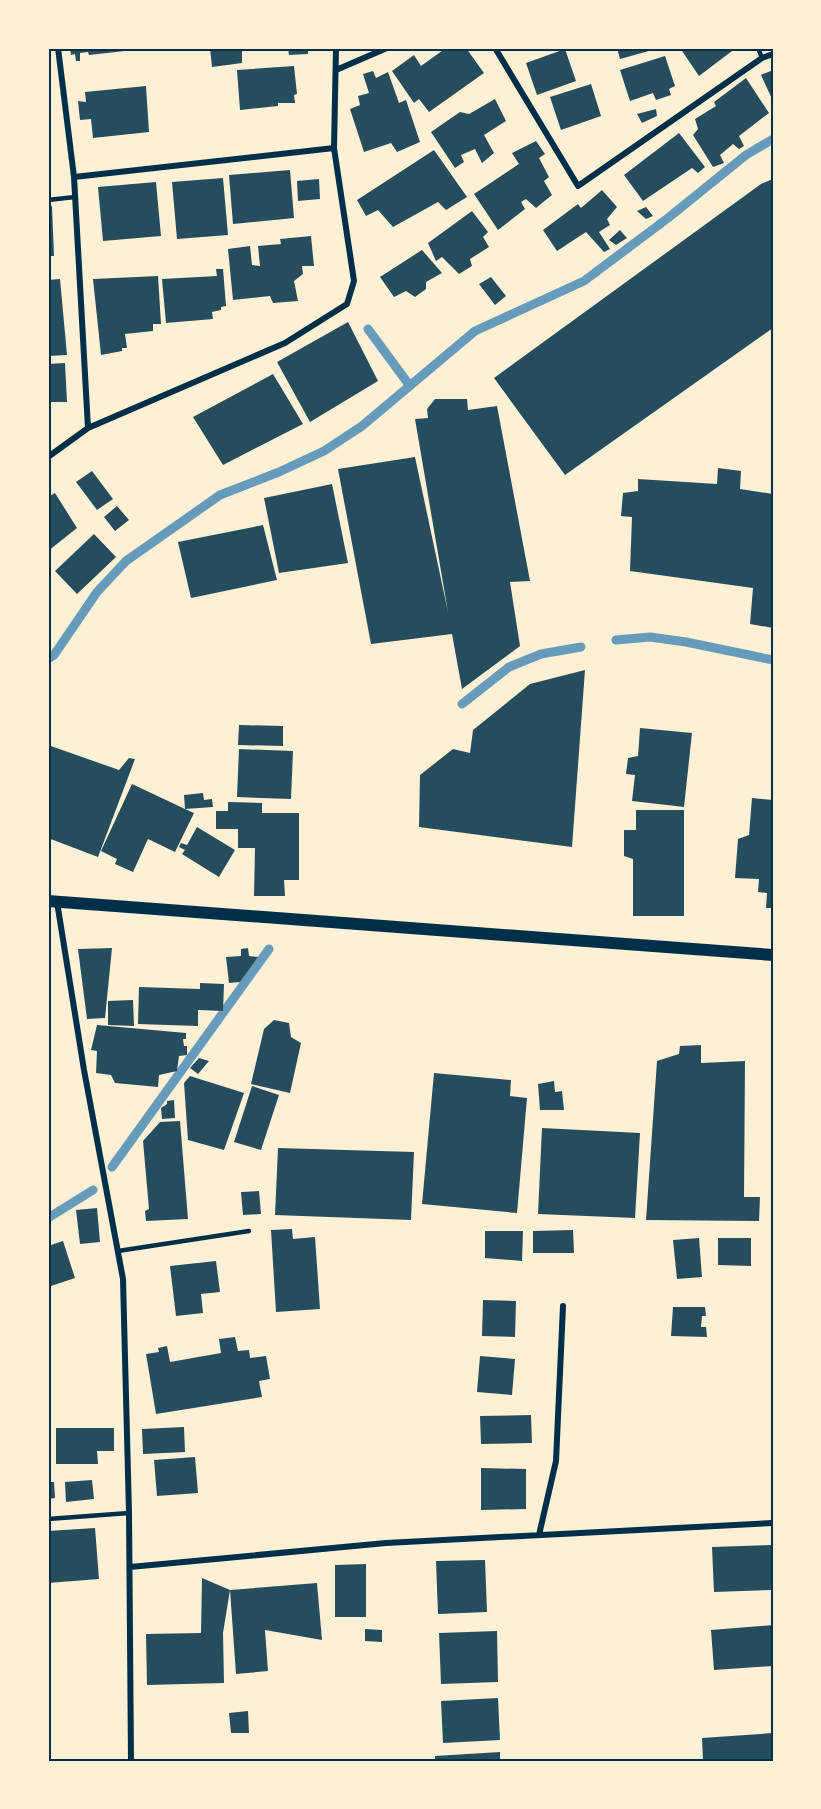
<svg xmlns="http://www.w3.org/2000/svg" width="821" height="1809" font-family="'Titillium Web',sans-serif">
<rect width="100%" height="100%" fill="#fdf0d5"/>
<g fill="none" stroke-linecap="round" stroke-linejoin="round">
<path stroke="#669bbc" stroke-width="9" d="M368,329l42,57
M616,640l34,-3 36,5 87,18
M48,659l6,-4 43,-63 29,-31 94,-66 59,-23 45,-21 38,-25 113,-95 109,-50 84,-63 78,-63 27,-16
M462,704l47,-37 32,-13 40,-7
M112,1167l157,-218
M48,1218l45,-28"/>
</g>
<path fill="#264d5e" d="M70,48h55v3l-36,4 -1,-3 -8,1v8h-4l-1,-7 -4,1z
M210,48h32v15l-30,4z
M288,48h20v6l-19,1z
M446,48h20l18,25 -55,39 -10,-13 -5,4 -22,-32 22,-16 7,11z
M617,48h39v1l-36,10z
M680,48h56l-37,28z
M565,49l11,32 -39,14 -11,-32z
M665,56l10,30 -6,3 2,6 -15,5 -3,-7 -23,8 -10,-31z
M294,66l3,28 -3,1 1,8h-17v3l-38,4 -3,-40z
M773,70v31l-12,-26z
M373,71l3,7 12,-6 11,31 7,-3 14,42 -23,10 -6,-9 -27,9 -14,-43 10,-4 -2,-9 11,-3 -6,-19z
M746,78l23,35 -30,23 5,10 -5,3 -6,-5 -13,11 4,8 -11,4 -20,-32 5,-6 -3,-10 21,-13 -2,-4z
M591,84l10,32 -40,14 -11,-33z
M146,86l3,46 -56,6 -2,-19 -11,1 -2,-19 8,1 -1,-10z
M495,99l11,22 -22,14 10,18 -12,10 -7,-14 -14,6 3,7 -9,6 -24,-36 29,-20 9,2z
M656,109l1,7 -15,7 -5,-9z
M679,133l26,34 -7,6 -6,-5 -49,33 -19,-26z
M536,141l9,13 -6,4 10,19 -5,4 8,14 -16,13 -10,-9 -5,3 4,7 -27,21 -24,-36 45,-30 -7,-11z
M434,150l33,47 -21,13 -8,-8 -45,25 -15,-17 -12,6 -9,-16z
M290,170l4,48 -61,6 -4,-49z
M223,178l5,57 -51,4 -5,-57z
M319,179l1,20 -22,2 -1,-20z
M773,179v149l-208,147 -71,-97 267,-194z
M156,182l5,54 -58,5 -5,-54z
M602,190l15,17 -10,12 3,6 -11,7 11,17 -6,3 -18,-20 -29,19 -14,-21 35,-26 3,4z
M52,206l2,50h-6v-49z
M646,207l7,9 -7,3 -9,-8z
M472,211l16,21 -5,5 6,10 -19,12 2,7 -13,8 -17,-17 -6,4 -8,-18z
M620,230l7,8 -11,7 -7,-5z
M311,236l3,30h-12l1,8 -9,7 4,20 -25,2 -3,-7 -37,4 -5,-51 22,-3 2,19 8,1 -2,-20 23,-2 -1,-5z
M422,250l20,23 -16,9v7l-11,8 -9,-6 -12,6 -14,-20z
M216,269h7l3,37 -5,1v3l-9,2 1,7 -47,4 -4,-44 55,-3z
M158,276l3,48h-8v7l-28,3 2,14h-5v3l-21,4 -8,-76z
M491,277l15,19 -11,9 -16,-21z
M60,279l7,76 -19,1v-76z
M348,322l30,59 -68,41 -33,-60z
M65,363l2,39h-19v-38z
M273,374l30,50 -80,41 -30,-48z
M435,399h32l1,11 29,-4 33,175 -20,1 10,64 -58,43 -10,-55 -81,10 -33,-175 77,-12 33,155 -33,-193 13,-1 -1,-9z
M718,468l23,3 -1,18 33,5v134l-23,-4 3,-36 -123,-17 2,-54 -11,-1 2,-23 15,-2v-12l79,5z
M92,471l21,28 -16,11 -21,-28z
M332,484l16,79 -69,10 -15,-75z
M55,493l22,35 -29,23v-54z
M117,506l12,14 -14,11 -11,-14z
M263,525l14,55 -86,18 -13,-56z
M94,534l22,23 -39,37 -22,-23z
M585,670l-13,177 -153,-20 1,-52 33,-26 17,4 3,-23 57,-46z
M239,725l44,1v20l-45,-1z
M640,728l52,5 -8,74 -52,-6 3,-26 -9,-1 2,-16 10,-2z
M48,745l71,25 10,-12 6,1 -37,98 -50,-19z
M239,749l54,2 -2,48 -54,-2z
M132,784l53,25 -1,-14 19,-2 1,7 8,-1 1,8 -28,2 9,4 -19,39 -27,-13 -15,33 -18,-8 2,-5 -16,-8z
M752,798l21,2v108h-7l1,-15 -9,-1 1,-13 -24,-1 3,-39 11,-4z
M228,802l34,1v10h37v67h-15l1,16h-31l1,-48h-17v-19h-22v-18h12z
M636,810h48v106h-51v-57l-9,-3v-26h12z
M197,827l38,23 -16,27 -37,-23 3,-4 -6,-3 2,-4 6,2z
M112,948l-7,70 -18,1 -9,-70z
M248,948l1,8 9,1 -18,25 -11,1 -3,-26 15,-1v-7z
M200,983l24,1 -1,27 -25,-1v16l-60,-2 1,-37 61,2z
M133,1000l1,26 -26,-1v-24z
M274,1020l15,3 2,14 10,6 -11,50 -39,-9 13,-55z
M97,1025l89,8v6h-3l1,7h3v9l-8,1 -2,15 -18,4 -1,12 -43,-4 -4,-8 -15,-2 1,-22 -6,-1z
M701,1045v18l44,-2 -1,136h16l-1,24 -113,-1 11,-159 22,-7 1,-8z
M199,1058l10,3 -11,13 -8,-6z
M434,1073l77,7 -1,16 17,2 -10,115 -95,-9z
M190,1076l54,17 -20,57 -36,-10 -4,-57z
M554,1081l1,11 7,-1 2,19h-24l-2,-26z
M252,1086l27,9 -18,55 -27,-8z
M174,1100l1,18 -13,1 -1,-11 6,-4v-3z
M180,1121l8,98 -42,2 -1,-10 4,-2 -6,-68 17,-19z
M542,1128l98,5 -5,85 -97,-4z
M278,1148l136,4 -3,68 -136,-5z
M259,1191l2,23 -18,1 -2,-23z
M97,1208l3,34 -20,2 -4,-34z
M292,1229l1,10 22,-2 5,72 -44,3 -5,-82z
M573,1230l1,23h-41v-22z
M485,1231h38l-1,30 -37,-3z
M699,1238l3,39 -25,2 -4,-39z
M718,1238h33v28l-33,-1z
M63,1241l12,37 -27,9v-41z
M216,1261l4,31 -19,2 2,19 -27,3 -6,-50z
M483,1300l33,1 -1,36 -33,-1z
M673,1307h32l1,9h-4l-1,11h5l1,10 -36,-1z
M235,1337l3,14 11,-1 1,8 16,-2 4,23 -11,2 3,16 -106,17 -10,-60 13,-2 -1,-4 9,-2 3,16 51,-9 -2,-14z
M480,1356l35,3 -3,36 -35,-3z
M531,1415l1,28 -51,1 -1,-28z
M184,1427l1,25 -42,2 -1,-25z
M56,1428h58v23h-17l1,13h-42z
M195,1457l3,36 -41,3 -3,-36z
M481,1468l45,1v40l-45,1z
M92,1480l2,19 -28,3 -1,-20z
M48,1482h6l1,16 -7,1z
M95,1528l4,51 -51,4v-52z
M773,1545v45l-59,2 -2,-45z
M485,1560l2,52 -49,2 -2,-53z
M366,1564v53h-31v-52z
M202,1578l28,12 -7,43 1,50 -77,2 -1,-51 55,-1z
M317,1583l5,57 -57,-10 3,41 -32,3 -6,-84z
M773,1625v41l-59,4 -3,-40z
M365,1629l17,1v12l-17,-1z
M497,1631l1,51 -57,2 -2,-51z
M498,1698l2,42 -57,3 -2,-42z
M248,1711l1,22h-18l-2,-20z
M773,1733v28h-70l-1,-23z
M500,1752v9h-65v-5z"/>
<g fill="none" stroke-linecap="round" stroke-linejoin="round">
<path stroke="#003049" stroke-width="4.5" d="M758,48l4,10
M48,200l27,-3
M118,1251l131,-20
M48,1519l81,-6"/>
<path stroke="#003049" stroke-width="6" d="M58,48l16,129 14,251
M495,48l83,138 184,-128 11,-4
M336,70l51,-22
M74,177l260,-29
M48,457l40,-29 197,-85 62,-39 7,-23 -20,-133 2,-100
M57,902l27,168 39,209 6,234 2,248
M539,1535l17,-74 7,-155
M130,1567l256,-24 387,-20"/>
<path stroke="#003049" stroke-width="12" d="M48,901l725,54"/>
</g>
<rect width="821" height="1809" fill="none" stroke="#fdf0d5" stroke-width="99"/>
<rect x="50" y="50" width="722" height="1710" fill="none" stroke="#003049" stroke-width="2"/>
</svg>
